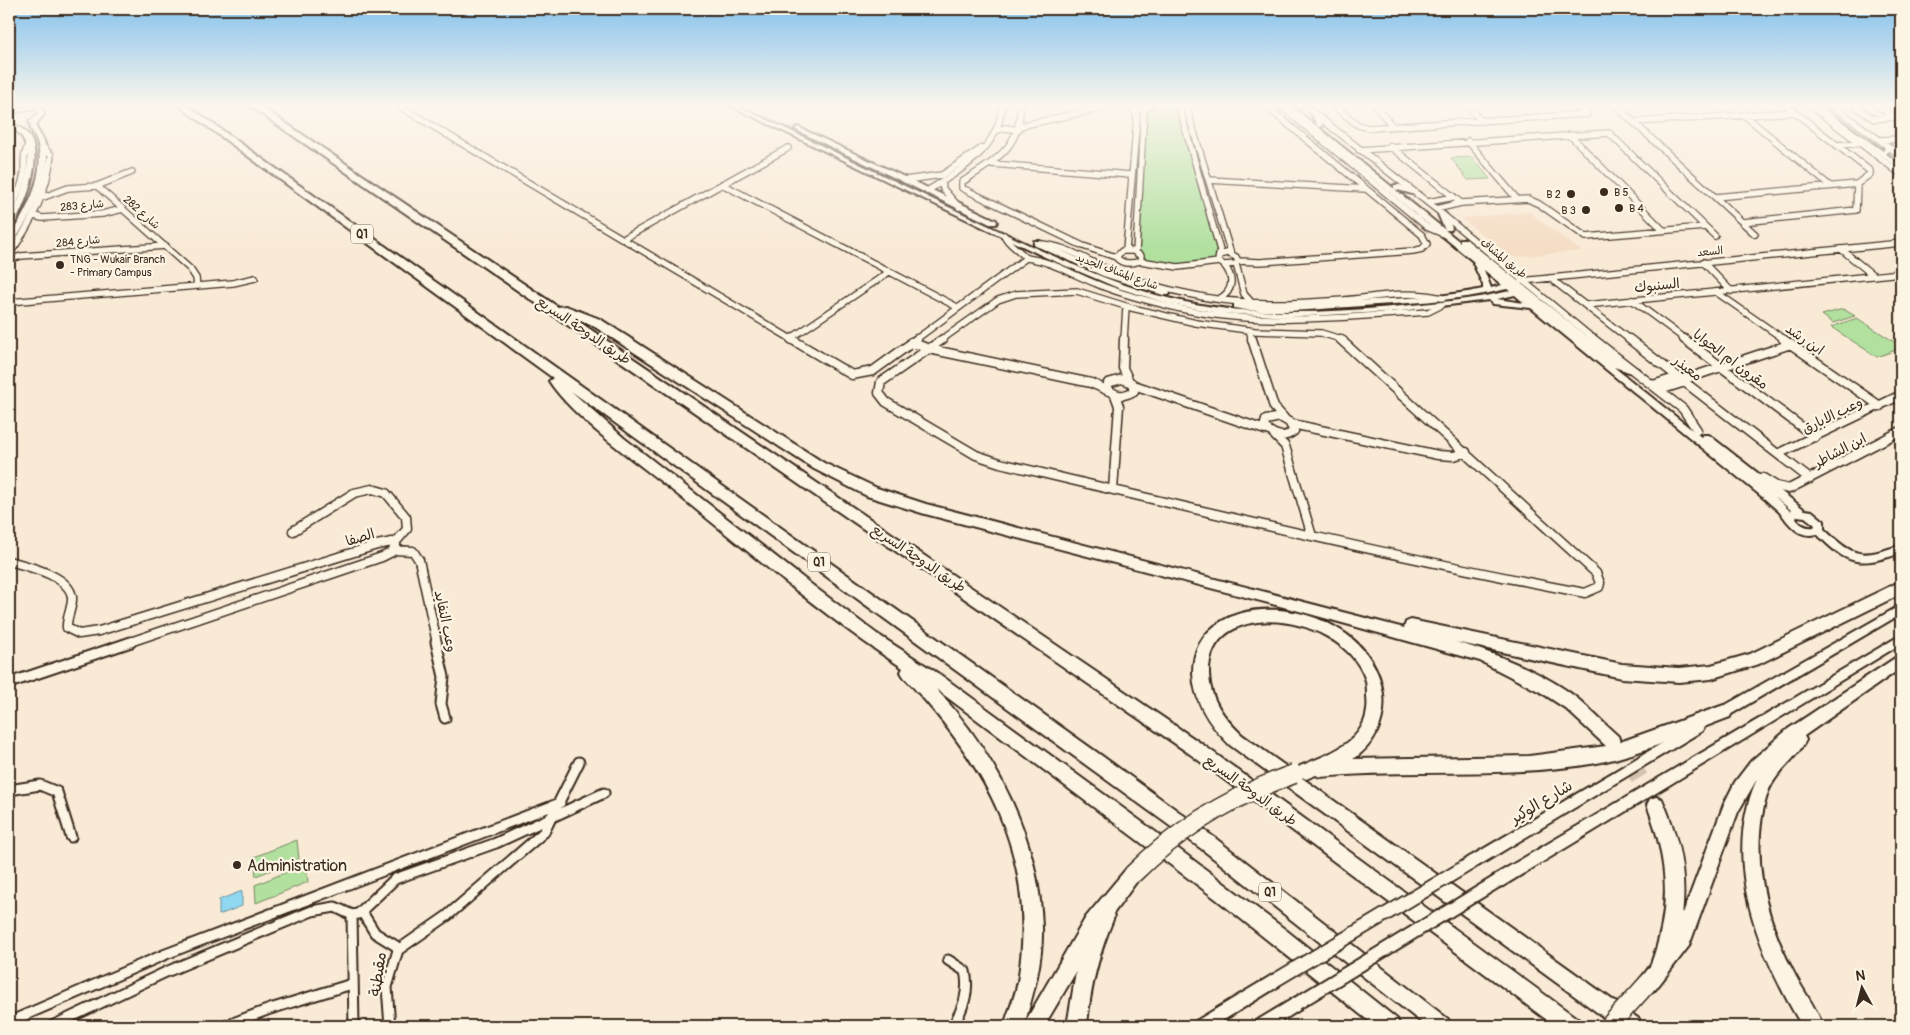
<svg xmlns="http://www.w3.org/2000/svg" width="1910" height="1035" font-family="Pangolin,'Playpen Sans Arabic',sans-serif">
<rect width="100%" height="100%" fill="#f9ead6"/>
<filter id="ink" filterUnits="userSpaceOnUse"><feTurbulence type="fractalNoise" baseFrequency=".02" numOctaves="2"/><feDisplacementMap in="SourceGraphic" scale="10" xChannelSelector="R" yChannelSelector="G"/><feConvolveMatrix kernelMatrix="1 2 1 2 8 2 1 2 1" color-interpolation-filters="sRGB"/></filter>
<g filter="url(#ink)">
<path fill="#f5ddc5" d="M1529,212l52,39 -69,6 -51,-39z"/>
<path fill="#b1e09f" stroke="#76855e" d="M1158,106h16l5,14 31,98 7,33 -3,11 -26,4 -43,-5 -7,-12 8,-138z
M1472,157l18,22 -22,1 -17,-22z
M1843,309l12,7 -22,7 -11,-8z
M1857,318l44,28v2l-24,9 -46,-30z
M297,840l2,19 -43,17 -2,-19z
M306,864l2,18 -52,21 -1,-18z"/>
<path fill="#90d8f1" stroke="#6e929d" d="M242,891v15l-23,9v-15z"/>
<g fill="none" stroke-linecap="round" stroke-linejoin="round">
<path stroke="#d3c4b1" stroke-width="18" stroke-dasharray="18 9" stroke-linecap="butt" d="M1613,742l17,21 26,42"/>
<defs>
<path id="street-far2" d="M399,106l394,234
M1020,106c2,41 -27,56 -58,76v6l121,58 33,11
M1129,106l12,3 9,-3
M1179,106l42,148
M1186,106l45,148
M1281,106l146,121 21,9
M1305,106l131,103 159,131
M1334,106l24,19 11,3 218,-14
M1376,106l16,20
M1468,106l13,15
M1579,106l8,8
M1616,106l139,128
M1811,106l90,68
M1833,106l68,50
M1856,106l18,13 20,-2 -16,-11
M1744,115l86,71
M1634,122l161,-10
M1020,126l91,-20
M997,130l9,-2 12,2
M1570,135l93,95
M1880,140l21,-1
M1468,141l48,57
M1838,145l23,-2
M1390,146l71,57
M1359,150l250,-17 106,103
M992,164l139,11
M905,180l37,-5 40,-27
M1209,180l157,9
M942,181l1,8 16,18
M722,184l235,123
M97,186l35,-14
M927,191c34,-21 72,-42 75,-85
M9,196l11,-6
M1715,197l142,-13 13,-10v-3l-83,-65
M41,198l27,-10 29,-2 93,83 6,9 1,8
M1428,202l26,-5
M1436,209l25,-6 67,-4 11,5 47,33 119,-10
M9,214c6,-13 13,-26 15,-41 1,-16 -2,-13 5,-30
M34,216l8,2 60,-4 21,-5
M1743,222l113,-12 1,-26
M1004,235c4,10 15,14 22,23 26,3 47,17 71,26 25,11 54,17 80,24 83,19 168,9 251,4l14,-7
M623,239l165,-91
M1038,244c28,0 52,19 78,29 23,9 48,16 73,21 50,12 104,10 155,6 33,-3 66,-10 98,-2
M1841,249l33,27
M1126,250l11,-134 -4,-8
M1122,251h11l8,5 -1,5c-9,3 -18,4 -24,-4z
M1136,252l8,-143
M1227,253l9,4 2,4 -2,3 -12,1 -6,-4 1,-6z
M9,255c22,-31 38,-62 42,-100l-9,-9
M9,260l12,-4 145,-10
M1140,261l38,6 41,-5
M1238,261l22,1 153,-11 9,-2 5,-5 -5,-9 -156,-129
M1703,262l28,29
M1236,264l8,30 8,9
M1550,278l80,62
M1521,281l380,-38
M1716,292l69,48
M1219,299c15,-8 15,-22 5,-34
M1632,300l54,40
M9,302l224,-19 22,-5
M1586,305l315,-32
M1249,330l3,10
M790,339l99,-67
M915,340l111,-82
M941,340l57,-40 18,-6 61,-3 55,17 64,15 59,8 66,2 23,7
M1124,340l2,-33"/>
<path id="street-far1" d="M791,339l61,36 21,-4 44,-32
M943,339l-62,43 -2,11 7,9 90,53 24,8c194,46 388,93 585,130l14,-6 1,-4 -4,-10 -256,-234
M1124,339l-1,29 6,13
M1252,339l22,68 10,11
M1593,339l90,70 14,21
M1629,339l181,140
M1684,339l131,98
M1783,339l97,67
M911,342l18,7 162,34 18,8
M1122,379l10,4 2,8c-11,6 -17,6 -26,-2v-6z
M1682,380l109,-36
M1134,385l131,45
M1653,385l25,-8
M1660,390l25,-8
M1280,417l9,5 5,9c-11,9 -20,4 -30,-4l2,-7z
M1292,424l146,31 16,1 12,-4
M1275,436l10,10 27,90
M1778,454l123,-59
M1763,478l13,8 13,3 112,-58
M1113,490l6,-84 -4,-11
M293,531l61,-38 18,-4 14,4 20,24 1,12 -12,14
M394,550l19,1 6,9 18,83
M9,561c17,5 60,14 63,36 1,10 -6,20 -5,31l12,6 20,-3 278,-86 15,-3 4,3 -4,7 -10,5 -255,86"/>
<path id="street" d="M436,642l8,35 -3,27 4,14
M9,683l122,-41
M9,790l31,-5 17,7 14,45
M362,912l13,21 21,13 2,4 -11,37 3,39
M352,915l2,111
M398,950l49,-34 97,-84 35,-70
M948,960l17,11c5,21 -2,37 -12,55
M9,1022l157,-68 394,-151
M52,1026l114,-54 146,-61 23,-4 17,8 6,-1 37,-35 101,-36 108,-50
M225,1026l45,-17 82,-25"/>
<path id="secondary" d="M27,106l17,4v5l-5,5 -3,7c2,5 6,9 8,14 12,34 -13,76 -32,103h-3c-1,-9 6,-15 11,-24 13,-22 25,-54 17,-79 -2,-5 -5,-9 -7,-14l1,-3 -2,-2 9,-8v-3l-9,-2 -20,5v-4z
M731,106h7c86,40 170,82 255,122 58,27 117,56 179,71 72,18 147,14 220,8 40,-4 79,-7 118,-16l-3,-2c-51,13 -105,14 -158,18 -35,2 -82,8 -115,1v-4l3,-1c45,4 90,0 135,-3 37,-2 74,-3 111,-11v-4l-10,-22 1,-1 -190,-156h7l27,21 -7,-14 5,-1 7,14 -5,1 142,115v-3h6l149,120 23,10 1,2 -4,3 -21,-7 87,70 2,-2h6l96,75 7,1 12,10v8c31,30 38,29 77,16v8c-41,14 -53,13 -84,-19 -14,4 -23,-4 -31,-14 -5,-8 -14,-14 -20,-20l-235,-192 -38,-4 -4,-4 -88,11 -112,6 -70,-4 -49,-9 -52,-16 -71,-30zM1484,270l18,15 -11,3zM1515,295l9,8 -27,-4zM1775,497l16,13 -1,1zM1797,516l8,1 10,8 -1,2c-8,1 -13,-2 -18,-8z
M1813,106h7l63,45 3,-6h4l1,1 -3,6 -3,1 16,12v5z
M14,125c40,13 12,79 -2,104h-3c-1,-11 7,-21 11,-33 8,-20 15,-56 -8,-68v-2z
M798,127l198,93 1,2 -1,2h-6l-194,-94 -1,-1z
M1394,185h6l20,8 -4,2 -22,-6z
M1439,212h3l4,2 6,14 -1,2h-6l-1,-2 -6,-14z
M1034,241h6l69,31 60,19 1,2 -1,2h-6l-60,-19 -69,-31z
M1901,605v9l-178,105 -4,1 -4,-1 -2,-4 2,-4z
M1901,635v9l-398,242 -5,1 -5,-1 -2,-5 2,-5z
M1698,722l4,1 2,4 -2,4 -224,135 -5,2 -5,-2 -1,-4 1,-4z
M1274,974l5,2 2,5 -2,5 -65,40h-20l2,-5z
M1296,997l5,2 2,5 -2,5 -27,17h-20l2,-5z"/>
<path id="highway" d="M179,106h9l914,650 113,82 233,181 3,7h-25l-223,-176 -632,-459 53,47 192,150 61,46 65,42 230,168 114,86 111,89 3,7h-25l-159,-127 -280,-210c60,64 104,150 106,239 1,32 -8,63 -17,94l61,-105 41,-49 6,-3 6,3 3,6 -29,40 1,3c-15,36 -24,70 -27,109h-20l9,-54 -32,54h-40c5,-17 13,-33 15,-51 18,-123 -34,-211 -115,-298l-3,-5 2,-4c-83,-54 -158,-120 -235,-181 -35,-28 -95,-69 -119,-106l4,-3z
M250,106h10l298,201 8,-1 34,13 224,144 53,25 49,16 478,124 2,-6 5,-2 211,44 57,4 32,-3 39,-11 151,-73v13l-142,70 -48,15 -32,3 -57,-4 -167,-36c38,10 92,32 123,57 14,12 26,25 40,37l2,6 104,-37 6,2 2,5 -2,5c-44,16 -87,37 -133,46 -91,16 -185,5 -277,14l-4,-2 -10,4 -6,-3 -2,-5 2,-5c33,-13 72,-27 67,-69 0,-6 0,-14 -2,-19 -23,-65 -158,-84 -156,-4 1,26 15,44 33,61l397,284 3,7h-26l-385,-280c-21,-20 -37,-43 -38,-73 -1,-96 178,-78 190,21 3,26 -8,51 -30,65l176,-3 77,-10 -41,-38 -23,-15 -62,-32 -181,-50 -374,-97 -58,-18 -53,-27 -222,-144 -20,-8 630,427 376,275 3,7h-26l-365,-272z
M1901,654v14l-97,68 2,4c-9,19 -30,31 -38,52 -19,58 -4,124 24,177 9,19 24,38 31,57h-21c-43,-72 -82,-164 -45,-247l-19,33 -49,134 -34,44 -7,3 -7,-3 -3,-7c3,-7 11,-13 13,-19 21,-56 17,-104 -4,-159l3,-6 6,-2 6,2c17,38 25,75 20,117l42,-112 11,-22 16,-21 37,-32z"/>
</defs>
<use href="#street-far2" stroke="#3b2a1e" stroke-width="8"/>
<use href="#street-far1" stroke="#3b2a1e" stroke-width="11"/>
<use href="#street" stroke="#3b2a1e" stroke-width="13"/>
<use href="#secondary" stroke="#3b2a1e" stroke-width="4"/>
<use href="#highway" stroke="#3b2a1e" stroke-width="4"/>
<use href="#street-far2" stroke="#fcf5e5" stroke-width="5.5"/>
<use href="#street-far1" stroke="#fcf5e5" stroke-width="8"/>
<use href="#street" stroke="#fcf5e5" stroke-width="9"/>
<use href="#secondary" fill="#fcf5e5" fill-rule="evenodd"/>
<use href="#highway" fill="#fcf5e5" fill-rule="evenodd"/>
<defs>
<path id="secondary-bridge" d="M1274,981l199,-119
M1296,1004l202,-123"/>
<path id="highway-bridge" d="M1133,874c47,-47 99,-78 161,-100
M1609,1026l39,-43"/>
</defs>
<use href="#secondary-bridge" stroke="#3b2a1e" stroke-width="16" stroke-linecap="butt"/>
<use href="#highway-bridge" stroke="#3b2a1e" stroke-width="21" stroke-linecap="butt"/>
<use href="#secondary-bridge" stroke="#fcf5e5" stroke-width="12"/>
<use href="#highway-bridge" stroke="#fcf5e5" stroke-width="18"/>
</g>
</g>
<linearGradient id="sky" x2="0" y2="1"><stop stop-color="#85c2ec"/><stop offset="0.42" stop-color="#fcf6ed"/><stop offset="1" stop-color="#fcf6ed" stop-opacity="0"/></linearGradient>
<rect width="1910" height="250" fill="url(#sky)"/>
<g fill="#3b2a1e" stroke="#fcf5e5" stroke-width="2">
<circle cx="1604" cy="192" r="5"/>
<circle cx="1571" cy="194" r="5"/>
<circle cx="1619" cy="208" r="5"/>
<circle cx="1586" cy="210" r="5"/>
<circle cx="60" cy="265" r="5"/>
<circle cx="237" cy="865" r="5"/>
</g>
<g text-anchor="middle" stroke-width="4.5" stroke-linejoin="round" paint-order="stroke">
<g font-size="11" fill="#3b2a1e" stroke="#fcf5e5" text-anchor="start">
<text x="1614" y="196">B 5</text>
<text x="1561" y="198" text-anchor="end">B 2</text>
<text x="1629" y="212">B 4</text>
<text x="1576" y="214" text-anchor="end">B 3</text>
<text x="70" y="263">TNG - Wukair Branch<tspan x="70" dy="13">- Primary Campus</tspan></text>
</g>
<g font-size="11" fill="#3b2a1e" stroke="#fcf5e5">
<text transform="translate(82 205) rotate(-5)" y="4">شارع 283</text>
<text transform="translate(142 212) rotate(41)" y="4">شارع 282</text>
<text transform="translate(78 241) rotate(-5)" y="4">شارع 284</text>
<text transform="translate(1710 251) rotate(-6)" y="4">السعد</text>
<text transform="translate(1504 258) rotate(39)" y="4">طريق المشاف</text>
<text transform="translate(1117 271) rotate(20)" y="4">شارع المشاف الجديد</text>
</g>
<g fill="#fcf5e5" stroke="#75675a" stroke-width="1">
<rect x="351" y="224.5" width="22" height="19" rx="4"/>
<rect x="808" y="552.5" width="22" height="19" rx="4"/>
<rect x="1259" y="882.5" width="22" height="19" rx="4"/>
</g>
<g font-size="12" font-weight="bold" fill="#3b2a1e">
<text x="362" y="238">Q1</text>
<text x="819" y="566">Q1</text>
<text x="1270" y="896">Q1</text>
</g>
<g font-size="14" fill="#3b2a1e" stroke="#fcf5e5">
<text transform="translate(1657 285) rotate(-6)" y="5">السنبوك</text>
<text transform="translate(584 330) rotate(34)" y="5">طريق الدوحة السريع</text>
<text transform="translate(1805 339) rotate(35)" y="5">ابن رشد</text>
<text transform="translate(1731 359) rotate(37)" y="5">مقرون ام الحوايا</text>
<text transform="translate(1688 368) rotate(38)" y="5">معيذر</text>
<text transform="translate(1832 415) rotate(-26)" y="5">وعب الابارق</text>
<text transform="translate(1840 450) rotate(-28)" y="5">ابن الشاطر</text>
<text transform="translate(360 537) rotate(-17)" y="5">الصفا</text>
<text transform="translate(919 558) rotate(34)" y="5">طريق الدوحة السريع</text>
<text transform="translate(446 621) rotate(78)" y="5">وعب النفايد</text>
<text transform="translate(1251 790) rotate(36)" y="5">طريق الدوحة السريع</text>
</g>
<g font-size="16" fill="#3b2a1e" stroke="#fcf5e5">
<text transform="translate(1541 801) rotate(-31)" y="6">شارع الوكير</text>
<text transform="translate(377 974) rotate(-82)" y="6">مقيطنة</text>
</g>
<g font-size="16" fill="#3b2a1e" stroke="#fcf5e5" text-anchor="start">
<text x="247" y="871">Administration</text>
</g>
</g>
<rect width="1910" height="1035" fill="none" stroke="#fcf5e5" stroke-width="30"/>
<rect x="15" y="15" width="1880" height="1005" fill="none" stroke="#3b2a1e" stroke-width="2" filter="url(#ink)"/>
<g transform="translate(1862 988) rotate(353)" stroke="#fcf5e5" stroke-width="4" paint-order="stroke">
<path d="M0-4L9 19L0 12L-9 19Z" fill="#3b2a1e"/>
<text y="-8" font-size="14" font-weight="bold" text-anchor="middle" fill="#3b2a1e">N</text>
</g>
</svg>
